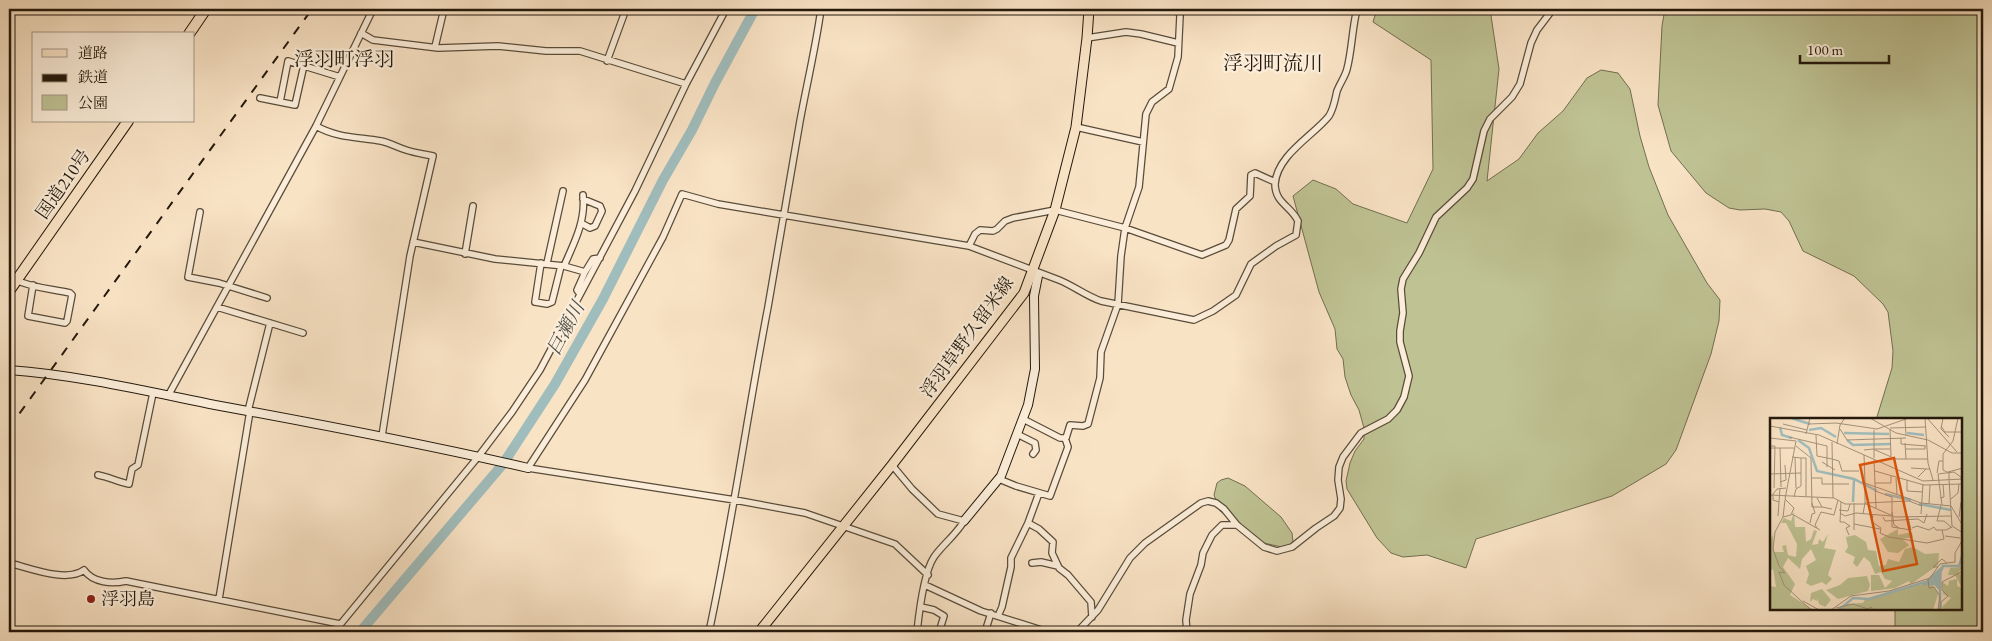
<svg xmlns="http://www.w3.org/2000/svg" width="1992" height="641" font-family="'EB Garamond','Noto Serif JP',serif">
<rect width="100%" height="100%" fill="#f9e3c5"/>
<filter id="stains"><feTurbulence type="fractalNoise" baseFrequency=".004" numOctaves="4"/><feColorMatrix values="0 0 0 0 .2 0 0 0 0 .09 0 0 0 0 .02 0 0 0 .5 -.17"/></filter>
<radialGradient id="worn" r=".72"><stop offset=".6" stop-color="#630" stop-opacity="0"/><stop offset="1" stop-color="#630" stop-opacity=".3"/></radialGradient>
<path fill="#bfc394" stroke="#726e50" d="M1377,9h113l9,60 -12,112 32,-22 19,-26 25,-22 24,-33 14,-8 17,3 12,16 10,47 9,31 19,48 39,68 13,17 -1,21 -8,33 -35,96 -10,14 -54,32 -136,43 -10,29 -39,-13 -24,2 -12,-4 -14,-15 -30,-49 -1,-8 4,-18 5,-12 9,-12v-11l-5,-18 -8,-15 -6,-18 -2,-18 -6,-10 -2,-20 -16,-37 -26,-96 20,-16 23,9 17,15 54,19 26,-54 -2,-109 -58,-38z
M1665,9h318v623h-88v-22h66v-190h-85l16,-52 1,-17 -5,-39 -5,-8 -29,-28 -51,-25 -14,-30 -8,-9 -16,-3 -25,1 -11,-2 -23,-15 -35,-42 -13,-46 4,-79z
M1228,478l17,8 36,31 11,16 1,9 -3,7 -26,-6 -44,-32 -6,-16 3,-12 4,-3z"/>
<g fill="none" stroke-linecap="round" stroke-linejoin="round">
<path stroke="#a0bdbd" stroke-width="10" d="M360,632l143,-168 52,-80 48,-85 60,-119 29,-50 23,-47 40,-74"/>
<defs>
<path id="street" d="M361,33l12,7 65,8 60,-2 48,5h34l106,33
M1087,38l39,-6 15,2 37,9
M435,47l9,-38
M607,61l19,-52
M260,98l35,7 9,-40
M280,102l8,-41 52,16
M316,126c21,12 42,11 65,15 9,2 16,6 25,9 9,3 18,4 27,6l-23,100 -28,180
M1076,127l67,15
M200,212l-12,65 31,6 48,15
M581,223l9,5 5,-2 7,-15 -2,-5 -17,-7
M413,242l82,17 69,7 21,6 8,-13 7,-1
M969,246l6,-12 5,-4 13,1 4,-2 8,-8 8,-3 42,-8 70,18 77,27 24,-10 3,-5 7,-31 14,-13 1,-21 4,-2 20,9
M465,254l8,-48
M541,263l-6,39 12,2 5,-2 9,-36
M547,263l16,-72
M564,266c10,-23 22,-45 19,-71
M16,280c16,8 37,9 54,13l2,2 -5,26 -2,2 -37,-7 5,-31
M580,294l-3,-4 8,-18
M217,307l86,26
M168,396l148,-270 57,-117
M248,411l22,-88
M1023,419l37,19h6l4,-13 13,1 5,-2 12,-46 1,-26 17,-48 3,-48 4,-28 14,-41 7,-73 6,-12 17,-13 9,-32 2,-41 -2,-7
M1017,434l18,9 1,7 -3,4
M892,465l20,24 26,25 26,7c-8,14 -21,23 -30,36 -10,15 -15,56 -17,75
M98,475c11,2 20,7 31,9l3,-15 6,-4 15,-72
M999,479l17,7 34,10 18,-49 -3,-9
M1028,523l11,6 14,13 -1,11 7,15 9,7 23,27 1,15
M9,563c21,5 57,20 75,7 9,13 28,14 42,11l214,43
M1032,563l9,-1 17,4
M928,575l-33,-31 -90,-31 -70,-13 -207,-32 57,-88 78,-143 19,-43 36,10 251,42 90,34c15,6 27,16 42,21l93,19 19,-9 23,-16 15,-31 25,-18 20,-11 2,-14c-7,-15 -23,-18 -23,-37 2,-29 38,-48 54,-68 5,-8 6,-17 8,-25 3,-8 8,-14 10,-22 5,-19 5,-40 10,-60
M925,585l56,26 67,21
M219,599l31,-188
M921,607l13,3 10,6 -5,16
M998,616l4,-9 9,-40v-9l17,-35 11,-30
M391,630l9,2
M334,632l144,-175 34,-45 28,-42 95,-179 51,-107 40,-75
M709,632c23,-107 38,-216 59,-325 11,-62 21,-124 32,-186 7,-38 16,-75 21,-112
M985,632l6,-19
M1077,632l21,-22 32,-52 15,-15 56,-40 7,-2 8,2 8,6 13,16 27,22 13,4 15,-4 24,-19 18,-12 6,-8 1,-9 -3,-19 1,-13 4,-10 18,-24 27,-14 9,-9 7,-13 5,-21 -9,-34v-11l3,-18 -2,-24 2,-10 16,-26 17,-36 31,-29 6,-9 11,-48 6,-12 22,-22 8,-13 11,-41 6,-13 16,-21
M1187,632l-1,-12 4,-26 11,-29 2,-12 9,-18 10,-10h15"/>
<path id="secondary" d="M9,370c69,5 137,21 206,35 104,19 209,39 313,63
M964,521l37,-45 27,-71 7,-36 -1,-73 4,-20 -5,-6"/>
<path id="primary" d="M759,632l133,-167 132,-172 31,-83 21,-83 11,-89 2,-29"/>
<path id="highway" d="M189,34l17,-25
M9,291l119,-170"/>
</defs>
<use href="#street" stroke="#594c3a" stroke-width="8"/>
<use href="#secondary" stroke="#24190c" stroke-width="10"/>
<use href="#primary" stroke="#24190c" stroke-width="11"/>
<use href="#highway" stroke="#24190c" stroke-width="12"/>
<use href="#street" stroke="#fbedd9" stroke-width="5.5"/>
<use href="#secondary" stroke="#fbedd9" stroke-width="8"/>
<use href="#primary" stroke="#f9e3c5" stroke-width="9"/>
<use href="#highway" stroke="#f9e3c5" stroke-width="10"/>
<path stroke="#24190c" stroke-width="2" stroke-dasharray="9 9" stroke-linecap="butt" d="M9,428l303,-419"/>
</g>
<circle fill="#8f2418" stroke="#fbedd9" stroke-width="2" cx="91" cy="599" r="5"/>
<g text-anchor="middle" stroke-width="4.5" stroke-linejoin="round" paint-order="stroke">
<g font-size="18" fill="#24190c" stroke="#fbedd9">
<text transform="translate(63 184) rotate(-55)" y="6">国道210号</text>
<text transform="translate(967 337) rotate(-54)" y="6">浮羽草野久留米線</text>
</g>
<g font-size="18" fill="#24190c" stroke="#fbedd9" text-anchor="start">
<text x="101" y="605">浮羽島</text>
</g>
<g font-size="19" font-style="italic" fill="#4f524a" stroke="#fbedd9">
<text transform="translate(565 328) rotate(-62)" y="7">巨瀬川</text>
</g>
<g font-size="20" fill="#24190c" stroke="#fbedd9">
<text x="344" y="66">浮羽町浮羽</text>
<text x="1273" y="70">浮羽町流川</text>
</g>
</g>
<g transform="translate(1770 418)">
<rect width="192" height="192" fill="#f9e3c5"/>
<path d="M24,94l1,15h10l1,15 5,-3 3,-9 3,1 -5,14 6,-1 1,-5 4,3 5,-8 -4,14 12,2 -8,25 4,4 -6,6 -4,-3 -11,4 -5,-3 3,-9 -3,-8 10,-6 -5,-11 -9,10 -2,10 -12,-11 -5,9 12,17 -5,11 24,15h-44v-24l6,1 -3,-18 -3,2v-29l3,-8 1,18h10l-2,-6 4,-1 2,10 8,2 1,-13 -11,-21h-5l3,-5 7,3zM128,111v6l14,-3 1,5 -11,2 7,6 -11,8 -10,-1 -8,-13zM85,117l11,7 2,8 8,1 3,15 7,-1 2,-6 11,3 6,-13 8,-2 12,7 14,-1 -1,12 -24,17 -4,2 -1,-3 -14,7 -24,3v-16h8l6,13 7,-7 -7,-2 -4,-7 -6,2 -5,-12 -6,-5 -7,10 -4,-4 2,-6 -10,-5 3,-5 -2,-10zM192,149l-3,5 3,5v33h-18l-2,-3 9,-9 -8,-4 -1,-12 6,4 1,-5 8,-2v7l5,2 -7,-13h-7l2,-7zM97,158l3,9 -2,6 -30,8 -12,-9 14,-5 8,-7zM147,167h16l3,5 2,4 -5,16h-97l9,-6 18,-1 2,-4zM52,171l9,11 -6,7 -6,-3 -2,-6v3l-4,-2 -3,3 1,-9z" fill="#bfc394"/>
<path d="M172,148l-1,26 -7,-7h-13z" fill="#a0bdbd"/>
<path fill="none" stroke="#a0bdbd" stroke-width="2.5" d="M21,0l19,6M10,9l2,8 10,3M39,12l12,-2 15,9M74,15l45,1M137,15l17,2M28,22l11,8 8,23 37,8 23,12M77,22l6,5 37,-1M115,76l26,6M83,84l1,-23M149,86l32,6M171,153l2,-5h16l4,-13M170,172v20M69,192l14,-12 16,1 56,-17"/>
<path fill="none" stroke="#a4927b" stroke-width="1" d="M100,0l26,15 32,7 24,13h11M155,0l3,45 5,17M157,0l30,34M173,0l-2,11 8,8M135,2l1,15M13,6l24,6M39,6l27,-1 41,6 32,-11M0,8l49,9 104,46 40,-2M171,8l4,6h18M120,10l36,-1M70,11l7,11 59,-2M120,11l1,27M36,16l4,-16M46,17l1,21 15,3M19,19l38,9v21M0,20l26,3 -11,58 9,9 -3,7 -8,2 -8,15 -2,17 6,17 6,7 -6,-1 5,13 27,25M131,20v6l25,2M62,24l1,56M135,25l1,16M67,26l3,-19 5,-7M0,28h5l-1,42M26,28l15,12 1,49h10M0,30h24M10,30l1,39M104,31h16M136,31h19v-3M94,32l9,-1 23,10h32M94,37l1,28M22,39l9,1v28l-5,3 -2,8M25,40l1,30M31,40h5v38M104,40v-28M62,41l7,2 3,10h17M104,42l2,48M52,44l13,8M141,50l15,1M105,53l49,14 39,-1M178,54l15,-4M167,55l2,-12h4M0,56l31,-1M148,59l8,-8h4M42,60h10v6h27M126,60l1,17M179,61v-6l-6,-3v-16l10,-13 5,-23M179,61l3,47 11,7M137,62v11l16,1M10,64l6,-2 -1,-15M92,64l59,21 30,3 12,20M105,65h16v-7M105,73l17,6v30l19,3 -3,-13M0,77l64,3 11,6h21l29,13 56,-1M47,80l5,9 10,2M170,80l4,-1 -1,-13M181,81l7,-6 1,-9M9,84l-6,-2v-6l4,-5 9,-1M71,84l-1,20h4l6,4 -4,2 3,7M95,85v-17M159,86l1,-19M171,87l-4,16h7l8,7M172,87l-4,-31 16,-2 8,6M69,92l9,1 2,-7M122,94l2,13 5,3M70,95l5,3 11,-3 35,3M22,96l28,16M93,96l2,-11 44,-2 13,5M103,96l-1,8 9,6 -1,5 9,4 38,6 17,-4 -2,-9M151,96l2,-30M8,98l2,-28M13,99l2,-17M113,99l2,4 33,-2 6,4 3,-9M189,99l2,-15M40,105l2,-9 3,-1 -3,-10M84,106l26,5M47,110l-2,-3 6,-13 13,3 4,-15M142,110l5,-2 12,4 5,-3 2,3h10l6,-3M84,112v-27M175,118l15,2M168,149h-5l9,-8 5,4M158,161l1,9 5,-1 6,9 -2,14M33,183l16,9M66,190l17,-4 15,5 3,-2 2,3M171,191v-7l7,-6 -6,-6v-8l21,-11M61,192l20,-14 38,-5 41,-13 10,-14 15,-2v-9l8,-14"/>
<path fill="#de560c" fill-opacity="0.15" stroke="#de560c" stroke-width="2.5" d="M124,40l23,106 -34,7 -23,-106z"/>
<rect width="192" height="192" fill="none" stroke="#24190c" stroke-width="2.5"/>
</g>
<rect width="1992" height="641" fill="none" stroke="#f9e3c5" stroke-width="30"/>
<rect x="10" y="10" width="1972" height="621" fill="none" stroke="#24190c" stroke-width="2.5"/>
<rect x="15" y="15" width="1962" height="611" fill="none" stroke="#24190c"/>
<rect x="32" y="32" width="162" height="90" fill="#fbedd9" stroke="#a59887"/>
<rect x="42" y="49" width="25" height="8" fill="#f9e3c5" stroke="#a59887"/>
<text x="78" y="58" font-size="15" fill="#24190c">道路</text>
<rect x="42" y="74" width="25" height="8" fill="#24190c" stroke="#a59887"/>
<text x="78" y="82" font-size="15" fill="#24190c">鉄道</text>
<rect x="42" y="95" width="25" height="15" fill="#bfc394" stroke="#a59887"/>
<text x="78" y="108" font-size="15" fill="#24190c">公園</text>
<path d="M1800 55v8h89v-8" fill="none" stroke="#24190c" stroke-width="2.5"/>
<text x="1807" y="55" font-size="15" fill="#24190c" stroke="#fbedd9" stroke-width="4" paint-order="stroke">100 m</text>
<rect width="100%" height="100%" filter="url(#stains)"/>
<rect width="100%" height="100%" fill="url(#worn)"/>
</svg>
